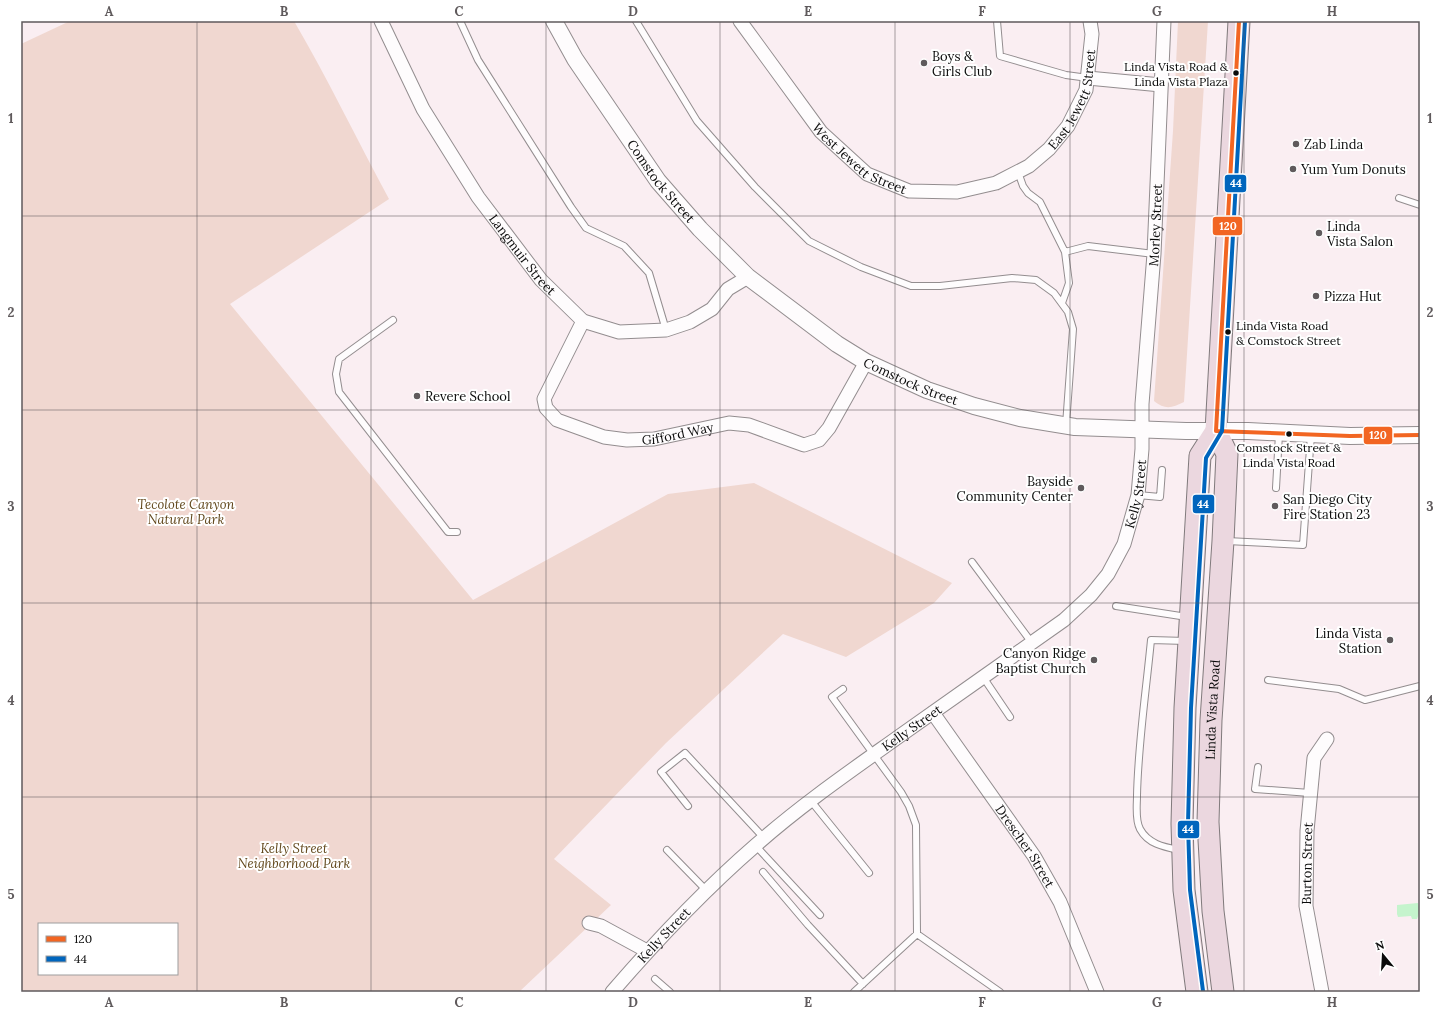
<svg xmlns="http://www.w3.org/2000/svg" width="1441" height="1013" viewBox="0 0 1441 1013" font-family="Lora,serif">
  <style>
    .green { fill: #f0d7d0; fill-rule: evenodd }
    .water { fill: #c5f4cd }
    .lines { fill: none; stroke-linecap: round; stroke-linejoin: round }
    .service-casing { stroke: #938d8f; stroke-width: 8 }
    .minor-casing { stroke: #938d8f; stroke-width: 15 }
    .tertiary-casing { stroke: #938d8f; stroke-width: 18 }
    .primary-casing { stroke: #807a7c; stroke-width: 23 }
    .service { stroke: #fefcfd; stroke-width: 6 }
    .minor { stroke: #fefcfd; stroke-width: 13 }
    .tertiary { stroke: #fefcfd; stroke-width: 16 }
    .primary { stroke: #ebd7df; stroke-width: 21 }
    .bus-1-casing { stroke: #fff; stroke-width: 7 }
    .bus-2-casing { stroke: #fff; stroke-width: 7 }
    .bus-1 { stroke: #f26522; stroke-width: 4 }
    .bus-2 { stroke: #0065bd; stroke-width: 4 }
    .grid { fill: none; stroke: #5f5a5c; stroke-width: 1; stroke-opacity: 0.55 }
    .poi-dot { fill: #5f5a5c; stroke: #fff; stroke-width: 1.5 }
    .bus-dot { fill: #0b0b0b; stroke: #fff; stroke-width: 1.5 }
    .labels { text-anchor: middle; stroke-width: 4; stroke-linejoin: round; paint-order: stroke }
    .bus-label { font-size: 12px; fill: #0b0b0b; stroke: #fff; text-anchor: end }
    .poi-label { font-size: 13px; fill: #0b0b0b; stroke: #fff; text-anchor: start }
    .street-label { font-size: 13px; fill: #0b0b0b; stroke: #fff }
    .park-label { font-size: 13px; font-style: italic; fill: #62481c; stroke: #fff }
    .line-badge { stroke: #fff; stroke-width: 1.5 }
    .badge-label { font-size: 11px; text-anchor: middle; font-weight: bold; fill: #fff }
    .neatline { fill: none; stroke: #5f5a5c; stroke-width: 1.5 }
    .grid-label { font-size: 13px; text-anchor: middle; font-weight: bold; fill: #5f5a5c }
  </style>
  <rect width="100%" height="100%" fill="#faeef2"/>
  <path class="green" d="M70,21H294C328,79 357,140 389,199L230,304L473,600L668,494L754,483L952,583L934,603L846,657L783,634L666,743L554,859L611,905L519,992H21V44ZM39,924H177V974H39Z
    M1178,21H1208L1184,402C1172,408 1165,410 1154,401L1173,131Z"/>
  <path class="water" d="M1418,903L1420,911L1417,919H1412L1411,916L1398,917L1397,914V905Z"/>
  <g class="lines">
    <g class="service-casing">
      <path id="service" d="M460,21L478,60L571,207L586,228L624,246L649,273L666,330
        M636,21L697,121L755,187L809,241L861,267L911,286H940L1012,278L1036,280L1054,293L1068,312L1073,329L1066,425
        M997,21L1000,56L1066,75L1088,78
        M1018,172L1023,186L1028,193L1040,202L1065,252L1069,283L1062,303
        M1399,198L1420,205
        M1065,252L1088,246L1154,254
        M393,320L339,359L336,374L339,392L448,532H457
        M1276,488L1279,434
        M1138,495L1160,497L1162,470
        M1227,541L1303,545L1311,435
        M972,562L1032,643
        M1116,606L1187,617
        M983,677L1010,717
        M1268,680L1339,689L1365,700L1420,686
        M843,689L832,697L901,792L909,806L916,825L917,934
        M1258,767L1255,789L1310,793
        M811,801L869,873
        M688,806L661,772L685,753L764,838
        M755,845L820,915
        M667,850L706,890
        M1179,850C1164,847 1148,844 1140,829C1135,820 1137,805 1137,796C1138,744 1146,692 1151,640L1186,641
        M763,872L808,925L863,984
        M655,979L670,992
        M854,992L917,934L1000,992"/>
    </g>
    <g class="minor-casing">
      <g id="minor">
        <path id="s1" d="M381,21L423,109L478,197L541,280L583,321L619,332L666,330L690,322L712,309L728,289L748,277"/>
        <path id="s2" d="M740,21L821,132L867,174L909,191L957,192L996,183L1029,166L1049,149L1068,126L1086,90L1092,34L1090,21"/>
        <path d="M1088,78L1161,85"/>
        <path id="s3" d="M583,321L544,399L546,408L557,420L604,437L627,440L654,439L729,423L749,425L804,445L819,440L829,428L866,362"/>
        <path id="s4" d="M933,713L1034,856L1060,902L1097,992"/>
        <path d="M589,923L601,926L647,951"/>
        <path id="s5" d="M612,992C657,940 704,890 756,845C801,805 852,770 901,735C955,697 1010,658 1064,620L1091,595L1108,574L1124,544L1138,495L1142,449V404L1154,254L1164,21"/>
        <path id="s6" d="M1322,992L1306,906L1307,831L1314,758L1327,739"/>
      </g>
    </g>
    <g class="tertiary-casing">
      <g id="tertiary">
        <path id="s7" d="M554,21L575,59L658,181L700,229L748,277L837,344L866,362L927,390L974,406L1020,418L1075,427L1186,431H1248L1350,436L1420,435"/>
      </g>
    </g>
    <g class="primary-casing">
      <g id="primary">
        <path d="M1197,992L1184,890L1182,824L1185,708L1200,456L1216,431"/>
        <path id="s8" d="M1223,992L1213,911L1208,822L1211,720L1223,541L1227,454L1216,431L1239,21"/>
      </g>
    </g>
    <use href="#service" class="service"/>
    <use href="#minor" class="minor"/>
    <use href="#tertiary" class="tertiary"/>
    <use href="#primary" class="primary"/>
    <g class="bus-1-casing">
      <path id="bus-1" d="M1216,431L1239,21
        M1216,431L1350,436L1420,435"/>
    </g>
    <g class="bus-2-casing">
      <path id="bus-2" d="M1203,991L1190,890L1188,824L1191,708L1206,458L1222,431L1245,21"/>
    </g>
    <use href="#bus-1" class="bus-1"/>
    <use href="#bus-2" class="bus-2"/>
  </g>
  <path class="grid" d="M197,21V992M371,21V992M546,21V992M720,21V992M895,21V992M1070,21V992M1244,21V992M21,216H1420M21,410H1420M21,603H1420M21,797H1420"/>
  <g class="poi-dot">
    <circle cx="924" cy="63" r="4"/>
    <circle cx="1296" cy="144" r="4"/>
    <circle cx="1293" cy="169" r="4"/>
    <circle cx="1319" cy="233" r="4"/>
    <circle cx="1316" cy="296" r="4"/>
    <circle cx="417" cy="396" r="4"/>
    <circle cx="1081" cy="488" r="4"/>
    <circle cx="1275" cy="506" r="4"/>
    <circle cx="1390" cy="640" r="4"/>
    <circle cx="1094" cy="660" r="4"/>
  </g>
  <g class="bus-dot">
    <circle cx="1236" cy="73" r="3.5"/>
    <circle cx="1228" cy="332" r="3.5"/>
    <circle cx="1289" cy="434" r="3.5"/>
  </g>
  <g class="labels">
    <g class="bus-label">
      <text x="1228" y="71">Linda Vista Road &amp;<tspan x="1228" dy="15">Linda Vista Plaza</tspan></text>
      <text x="1236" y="330" text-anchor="start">Linda Vista Road<tspan x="1236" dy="15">&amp; Comstock Street</tspan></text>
      <text x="1289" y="452" text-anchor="middle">Comstock Street &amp;<tspan x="1289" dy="15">Linda Vista Road</tspan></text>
    </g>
    <g class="poi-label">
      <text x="932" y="61">Boys &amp;<tspan x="932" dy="15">Girls Club</tspan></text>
      <text x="1304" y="149">Zab Linda</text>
      <text x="1301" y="174">Yum Yum Donuts</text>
      <text x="1327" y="231">Linda<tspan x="1327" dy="15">Vista Salon</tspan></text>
      <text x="1324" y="301">Pizza Hut</text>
      <text x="425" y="401">Revere School</text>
      <text x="1073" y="486" text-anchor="end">Bayside<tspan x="1073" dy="15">Community Center</tspan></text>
      <text x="1283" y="504">San Diego City<tspan x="1283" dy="15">Fire Station 23</tspan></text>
      <text x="1382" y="638" text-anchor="end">Linda Vista<tspan x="1382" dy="15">Station</tspan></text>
      <text x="1086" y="658" text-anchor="end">Canyon Ridge<tspan x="1086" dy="15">Baptist Church</tspan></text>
    </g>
    <g class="street-label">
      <text dy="5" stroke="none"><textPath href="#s2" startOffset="453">East Jewett Street</textPath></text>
      <text dy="5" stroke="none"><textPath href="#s2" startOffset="185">West Jewett Street</textPath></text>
      <text dy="5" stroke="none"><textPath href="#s7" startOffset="193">Comstock Street</textPath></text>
      <text dy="5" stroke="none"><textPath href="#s5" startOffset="1007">Morley Street</textPath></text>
      <text dy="5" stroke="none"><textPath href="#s1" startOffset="274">Langmuir Street</textPath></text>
      <text dy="5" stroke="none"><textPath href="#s7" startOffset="517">Comstock Street</textPath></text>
      <text dy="5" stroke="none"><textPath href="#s3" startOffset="237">Gifford Way</textPath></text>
      <text dy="5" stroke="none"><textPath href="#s5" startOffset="737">Kelly Street</textPath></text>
      <text dy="5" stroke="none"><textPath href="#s8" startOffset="283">Linda Vista Road</textPath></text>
      <text dy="5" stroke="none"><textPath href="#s5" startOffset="401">Kelly Street</textPath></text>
      <text dy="5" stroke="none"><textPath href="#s4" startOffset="162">Drescher Street</textPath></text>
      <text dy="5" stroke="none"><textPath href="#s6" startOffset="130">Burton Street</textPath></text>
      <text dy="5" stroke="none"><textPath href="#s5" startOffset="77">Kelly Street</textPath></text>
    </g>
    <g class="park-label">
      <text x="186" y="509">Tecolote Canyon<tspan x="186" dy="15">Natural Park</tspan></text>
      <text x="294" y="853">Kelly Street<tspan x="294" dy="15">Neighborhood Park</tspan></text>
    </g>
  </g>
  <g class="line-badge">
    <rect x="1224" y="174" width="23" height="19" rx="4" fill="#0065bd"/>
    <rect x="1212" y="216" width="31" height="20" rx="4" fill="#f26522"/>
    <rect x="1363" y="426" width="30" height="19" rx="4" fill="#f26522"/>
    <rect x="1192" y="494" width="23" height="20" rx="4" fill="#0065bd"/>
    <rect x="1177" y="820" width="23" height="19" rx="4" fill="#0065bd"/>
  </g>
  <g class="badge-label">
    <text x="1236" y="187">44</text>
    <text x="1228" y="230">120</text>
    <text x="1378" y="439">120</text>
    <text x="1203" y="508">44</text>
    <text x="1188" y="833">44</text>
  </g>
  <rect width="1441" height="1013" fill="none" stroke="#ffffff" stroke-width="44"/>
  <rect x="38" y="923" width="140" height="52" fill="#ffffff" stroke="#9d9d9d"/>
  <rect x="46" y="936" width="20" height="6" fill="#f26522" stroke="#9d9d9d"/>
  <text x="74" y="943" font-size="12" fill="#0b0b0b">120</text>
  <rect x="46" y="956" width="20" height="6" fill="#0065bd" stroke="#9d9d9d"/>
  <text x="74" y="963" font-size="12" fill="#0b0b0b">44</text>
  <g transform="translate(1383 955) rotate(342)" stroke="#ffffff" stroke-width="3" paint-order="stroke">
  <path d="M0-3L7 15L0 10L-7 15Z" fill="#0b0b0b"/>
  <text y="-6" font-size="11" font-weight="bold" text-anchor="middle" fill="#0b0b0b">N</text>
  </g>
  <rect x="22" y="22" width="1397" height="969" class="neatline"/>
  <g class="grid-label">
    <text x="109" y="16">A</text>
    <text x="284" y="16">B</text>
    <text x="459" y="16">C</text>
    <text x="633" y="16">D</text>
    <text x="808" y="16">E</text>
    <text x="982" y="16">F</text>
    <text x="1157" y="16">G</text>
    <text x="1332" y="16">H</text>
    <text x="11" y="123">1</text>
    <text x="1430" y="123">1</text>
    <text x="11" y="317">2</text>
    <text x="1430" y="317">2</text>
    <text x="11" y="511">3</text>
    <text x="1430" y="511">3</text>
    <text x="11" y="705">4</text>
    <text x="1430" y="705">4</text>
    <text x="11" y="899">5</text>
    <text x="1430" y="899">5</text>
    <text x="109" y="1007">A</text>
    <text x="284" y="1007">B</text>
    <text x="459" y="1007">C</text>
    <text x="633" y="1007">D</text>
    <text x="808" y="1007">E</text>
    <text x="982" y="1007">F</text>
    <text x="1157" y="1007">G</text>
    <text x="1332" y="1007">H</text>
  </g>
</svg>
